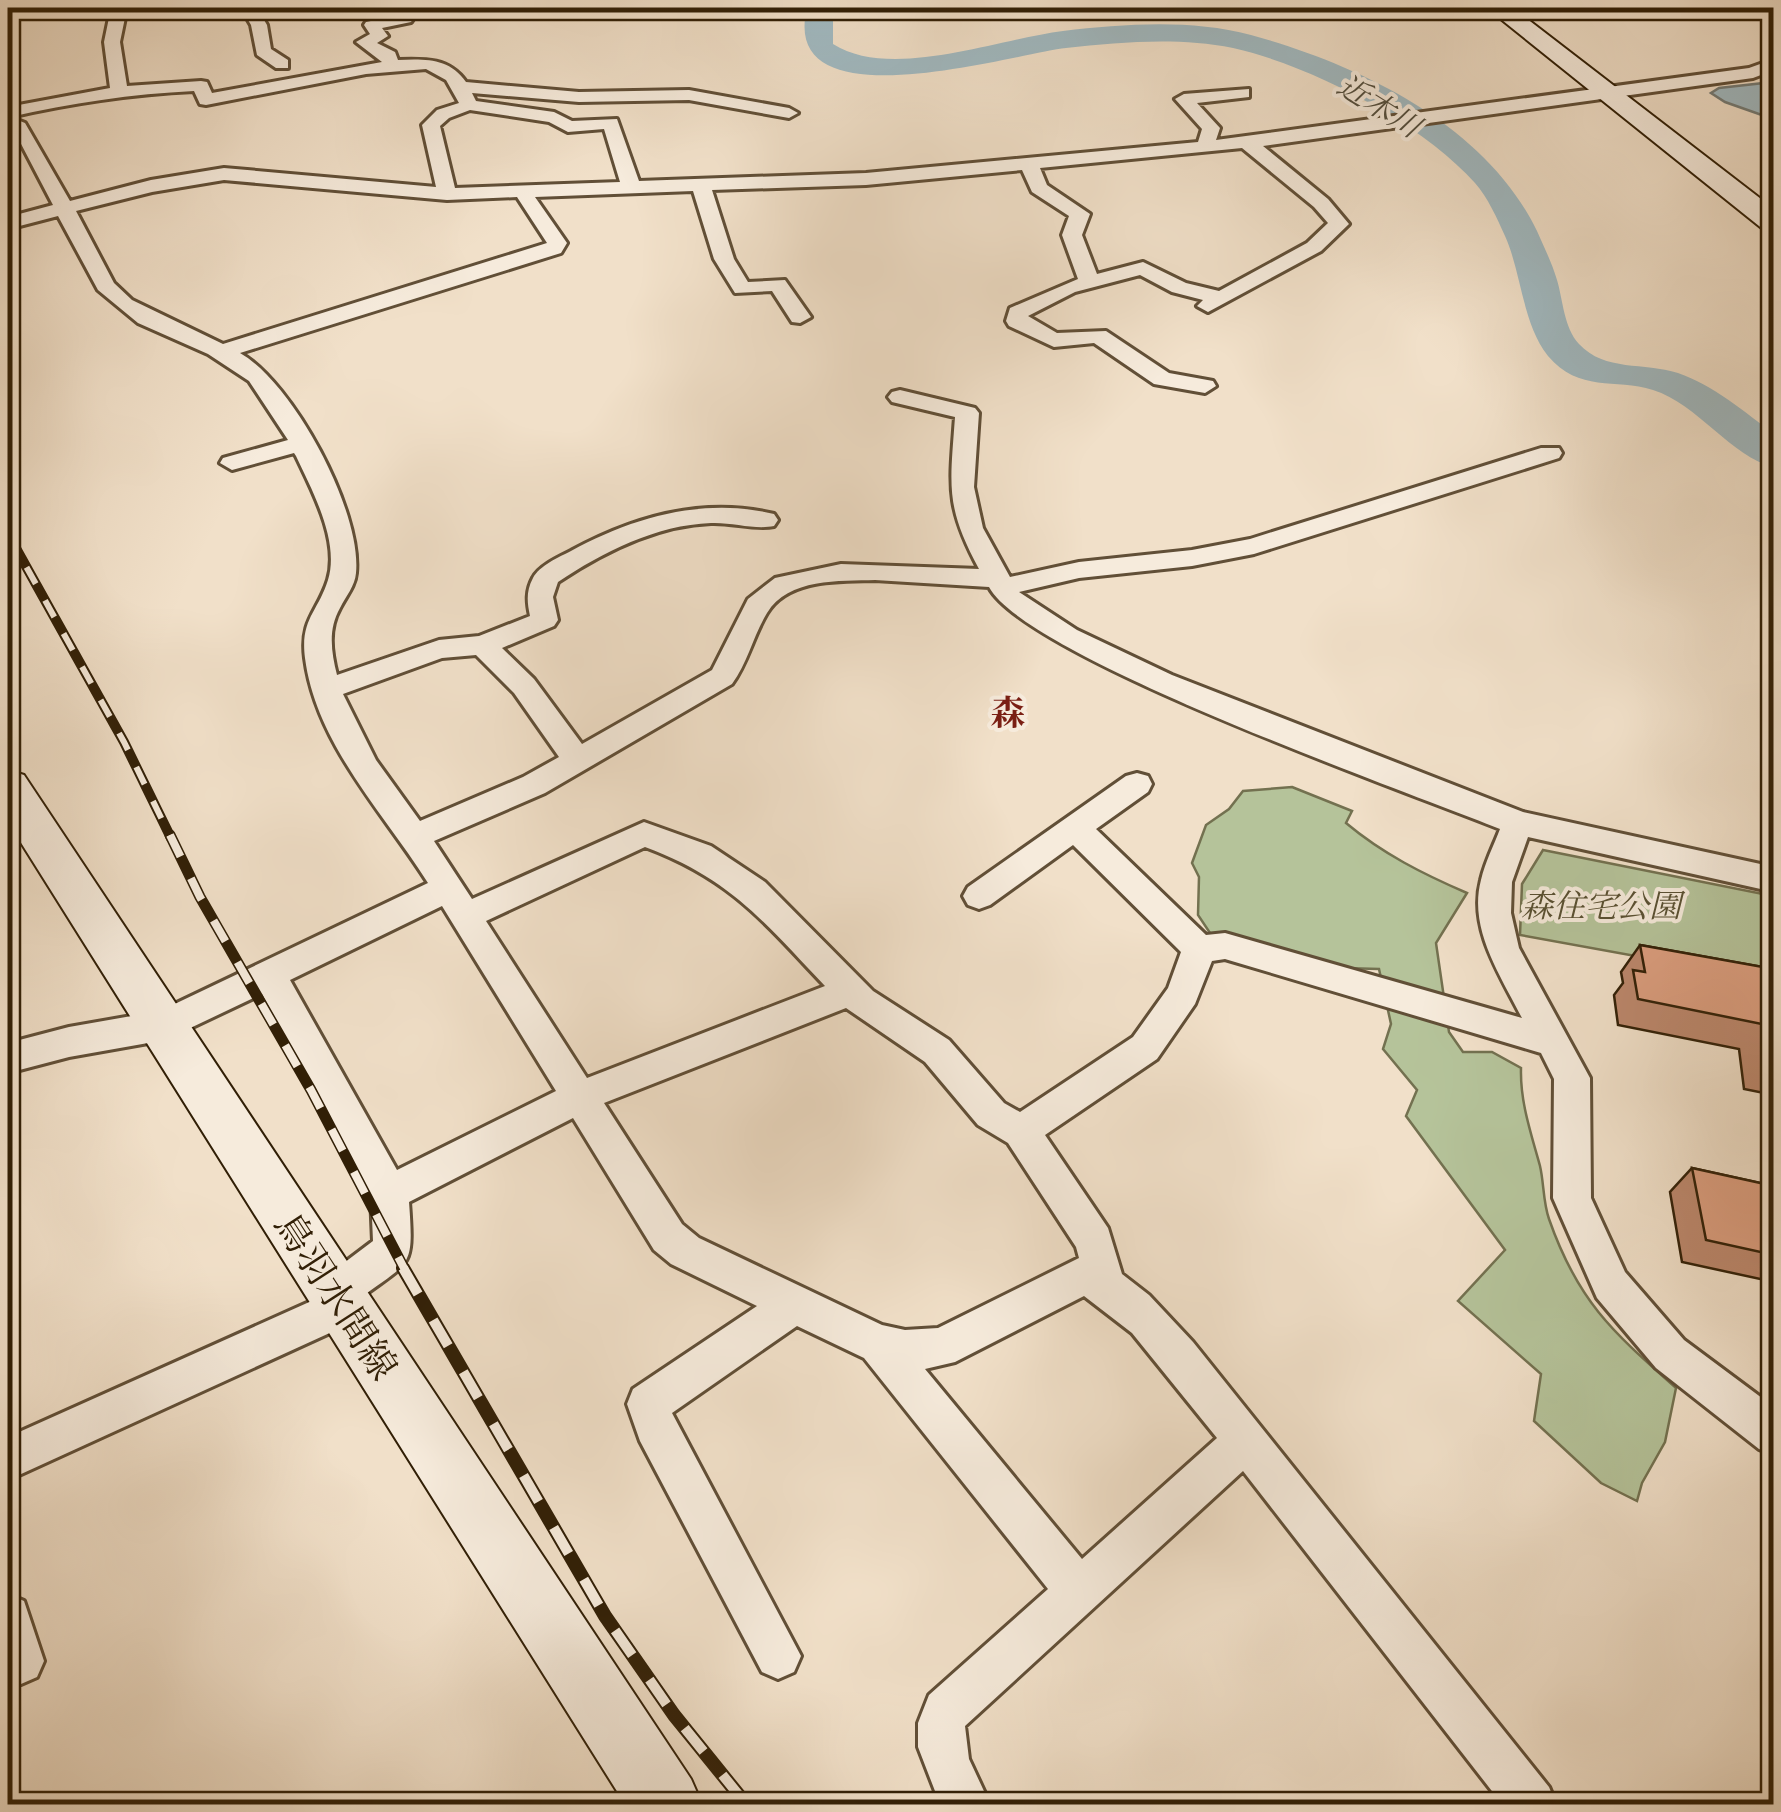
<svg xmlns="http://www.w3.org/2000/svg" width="1781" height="1812" viewBox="0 0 1781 1812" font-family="'IM FELL Double Pica','Noto Serif JP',serif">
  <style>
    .green { fill: #b5c39a; stroke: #737150; stroke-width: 2.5 }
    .water { fill: #a1bac2; stroke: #747c77; stroke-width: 2.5 }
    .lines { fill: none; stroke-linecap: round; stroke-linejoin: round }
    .river { fill: #a1bac2; fill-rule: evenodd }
    .street-casing { stroke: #614f37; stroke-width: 6 }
    .secondary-casing { stroke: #311f06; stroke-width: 4 }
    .street { fill: #f6ebdc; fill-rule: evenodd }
    .secondary { fill: #f6ebdc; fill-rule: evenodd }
    .rail-far2-casing { stroke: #311f06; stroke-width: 10 }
    .rail-far1-casing { stroke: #311f06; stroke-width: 11 }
    .rail-casing { stroke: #311f06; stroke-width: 14 }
    .rail-far2 { stroke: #f6ebdc; stroke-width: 6; stroke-dasharray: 19; stroke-linecap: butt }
    .rail-far1 { stroke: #f6ebdc; stroke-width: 8; stroke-dasharray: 24; stroke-linecap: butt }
    .rail { stroke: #f6ebdc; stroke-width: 10; stroke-dasharray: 30; stroke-linecap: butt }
    .wall { fill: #bc876c; stroke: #311f06; stroke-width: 2.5 }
    .building { fill: #db9d7e; stroke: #311f06; stroke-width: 2.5 }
    .labels { text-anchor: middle; stroke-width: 8; stroke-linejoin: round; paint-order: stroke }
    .far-water-label { font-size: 30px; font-style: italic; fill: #534e3e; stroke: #f6ebdc }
    .park-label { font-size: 32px; font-style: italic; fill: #595032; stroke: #f6ebdc }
    .neighbourhood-label { font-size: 35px; font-weight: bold; fill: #7a1f14; stroke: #f6ebdc }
    .near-street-label { font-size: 38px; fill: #311f06; stroke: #f6ebdc }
  </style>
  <rect width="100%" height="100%" fill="#f1e0c9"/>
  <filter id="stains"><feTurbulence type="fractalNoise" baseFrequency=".002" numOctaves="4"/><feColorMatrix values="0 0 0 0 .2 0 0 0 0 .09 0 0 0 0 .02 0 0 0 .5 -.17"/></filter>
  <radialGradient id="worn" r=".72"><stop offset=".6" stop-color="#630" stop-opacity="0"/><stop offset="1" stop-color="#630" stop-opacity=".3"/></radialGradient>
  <path class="green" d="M1292,787L1352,811L1346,823C1383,854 1423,874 1467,893L1436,943L1449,1032L1463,1052H1492L1521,1068C1520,1102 1531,1133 1540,1166C1544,1183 1543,1202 1549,1219C1578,1302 1613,1332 1676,1388L1665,1442L1642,1483L1637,1501L1601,1483L1534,1421L1541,1374L1458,1301L1505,1250L1406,1116L1417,1090L1383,1049L1391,1024L1379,969L1342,968L1220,948L1198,915L1199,877L1192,863L1206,825L1229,809L1243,791Z
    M1543,850L1773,896V981L1520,935L1522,884Z"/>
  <path class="water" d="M1773,82V119L1725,102L1711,93L1719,88Z"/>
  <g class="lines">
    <path class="river" d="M807,8H833V44C891,81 998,39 1063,31C1125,24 1190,19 1251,35C1360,65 1486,125 1537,231C1544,247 1552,263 1557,280C1563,300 1564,328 1579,344C1605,372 1644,362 1678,373C1713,385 1745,412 1774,434V467C1731,457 1698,404 1653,390C1615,378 1579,393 1548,356C1522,323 1522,274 1505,236C1497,218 1488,198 1475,183C1422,123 1310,65 1233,48C1178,37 1121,42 1066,48C1012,54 778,126 807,8Z"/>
    <g class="street-casing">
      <path id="street" d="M8,8H43L8,16Z
        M111,8H127L120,42L127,86L201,81L207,82L212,93L382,62L356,42L370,34L364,25L366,22L395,16L389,8H405L413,19L411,22L382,28L388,36L377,43L395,52L398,60C426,59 449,58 466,82L579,92L689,90L789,108L798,113L789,118L689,100L579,102L472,93L476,101L554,112L572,121L617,119L639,181L866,173L1198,142L1202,129L1175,99L1184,94L1249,89V97L1197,103L1220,128L1216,140L1749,68L1774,59V70L1753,78L1263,146L1328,199L1349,224L1321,251L1208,312L1197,306L1203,300L1172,292L1140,275L1075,292L1028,316L1057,333L1106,331L1169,373L1213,381L1216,386L1205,393L1154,384L1094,343L1054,347L1009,326L1006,321L1010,308L1078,279L1062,235L1069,216L1032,192L1022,170L866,185L712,190L734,259L748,282L785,280L811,317L800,323L792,322L772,291L735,293L714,259L693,191L535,197L567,243L561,253L240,353C293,383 362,511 356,573C355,586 346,596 340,608C328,629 331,651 337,675L439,640L479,636L530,616C527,602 526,591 533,578C539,566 559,557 571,551C633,517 704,497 774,514L778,520L774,526C755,530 732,522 711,523C656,525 603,552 558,582L553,597L558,620L554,626L502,648L534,679L582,744L712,670L748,599L775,578L841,564L979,569C945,506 950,487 955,417L892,402L888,397L892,392L900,390L975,408L979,413L974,487L983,528L1010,577L1079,562L1192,550L1250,539L1541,448H1559L1562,453L1559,458L1254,554L1192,566L1079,578L1019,592L1077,630L1172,675L1523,812L1774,867V892L1528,837L1512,882L1511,913L1519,948L1590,1078L1591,1198L1625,1272L1684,1340L1774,1407V1455L1759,1449L1656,1368L1597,1298L1553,1198L1554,1079L1541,1053L1225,959L1212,961L1195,1004L1157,1059L1045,1135L1108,1228L1122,1274L1149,1295L1193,1342L1549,1787L1556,1804H1502L1243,1471L965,1726L969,1759L990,1804H940L918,1747V1723L929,1695L1048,1589L864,1358L797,1326L672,1413L801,1656L794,1672L778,1679L762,1672L640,1441L627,1404L633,1389L757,1306L671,1264L654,1250L573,1118L409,1202C414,1270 411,1260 359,1299L362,1307L356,1321L8,1480V1437L316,1299L320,1281L373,1241L371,1195L262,994L165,1040L69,1057L8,1073V1043L69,1027L160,1011L428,883C384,813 316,744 305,658C300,619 318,612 328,580C340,541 312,490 296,456L294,453L232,470L220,463L223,458L288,440L249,381L208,354L138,323L98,290L58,216L8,229V217L53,205L19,140L8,129V107L110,88L104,42ZM426,69L446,80L459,103L437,110L422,125L436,187L224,168L151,180L70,201L25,123L10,117C71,103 132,94 194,91L200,104L206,105L366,74ZM470,110L549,122L568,132L604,129L620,182L455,188L440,126L449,118ZM1242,148L1314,207L1328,223L1307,243L1219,291L1186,283L1143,262L1097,274L1082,235L1090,214L1047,185L1040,168ZM224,180L447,200L517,197L547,243L223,344L132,300L114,283L76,211L152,192ZM875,580L989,587C1026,657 1408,792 1500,829C1494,845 1485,862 1481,880C1468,929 1501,976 1522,1018L1225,933L1206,935L1096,829L1148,792L1152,784L1148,776L1137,773L1126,776L968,887L963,896L968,905L979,909L990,905L1073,845L1181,952L1168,988L1133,1037L1020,1112L1004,1103L949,1040L873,991L765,882L711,846L644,822L472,899L434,841L545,793L732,684C748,662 753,636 767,613C788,578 840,581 875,580ZM476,655L514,693L559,757L523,777L420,821L376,760L343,694L442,658ZM645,847C731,879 764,922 825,986L587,1078L486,921ZM442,906L556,1091L397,1170L290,980ZM846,1008L925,1062L978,1125L1008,1143L1076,1247L1079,1258L938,1328L905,1330L882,1325L699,1238L682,1224L604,1103ZM1084,1296L1132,1333L1217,1438L1082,1559L925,1369L955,1362Z
        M241,8H257L267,25L271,49L288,60V68H276L257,55L251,25Z
        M8,1594L24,1601L44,1661L37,1677L21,1684L8,1679Z"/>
    </g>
    <g class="secondary-casing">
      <path id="secondary" d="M1487,8H1513L1774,209V233L1764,230Z
        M8,770L24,775L691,1779L702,1804H625L8,822Z"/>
    </g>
    <use href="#street" class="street"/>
    <use href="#secondary" class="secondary"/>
    <g class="rail-far2-casing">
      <path id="rail-far2" d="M8,534L124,742L171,838"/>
    </g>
    <g class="rail-far1-casing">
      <path id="rail-far1" d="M170,835L200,897L311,1090L405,1270"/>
    </g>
    <g class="rail-casing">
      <path id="rail" d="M403,1268L605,1616L674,1715L746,1804"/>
    </g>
    <use href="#rail-far2" class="rail-far2"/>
    <use href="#rail-far1" class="rail-far1"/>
    <use href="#rail" class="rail"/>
  </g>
  <path class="wall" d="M1640,945L1774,969V1095L1744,1089L1739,1049L1618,1025L1614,995L1623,983L1621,972Z
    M1692,1168L1774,1186V1282L1682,1262L1670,1192Z"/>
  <path class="building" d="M1640,945L1774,969V1065L1768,1064L1762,1024L1638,999L1633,970L1645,972Z
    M1692,1168L1774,1186V1255L1706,1240Z"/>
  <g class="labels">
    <g class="far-water-label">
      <text transform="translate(1379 106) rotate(32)" y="10">近木川</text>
    </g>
    <g class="park-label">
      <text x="1601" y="917">森住宅公園</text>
    </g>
    <g class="neighbourhood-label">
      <text x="1008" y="725">森</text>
    </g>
    <g class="near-street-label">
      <text transform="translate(336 1296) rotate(57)" y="13">鳥羽水間線</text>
    </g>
  </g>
  <rect width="1781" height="1812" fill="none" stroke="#f1e0c9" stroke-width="40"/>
  <rect x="10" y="10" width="1761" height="1792" fill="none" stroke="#311f06" stroke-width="5"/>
  <rect x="20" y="20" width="1741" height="1772" fill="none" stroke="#311f06" stroke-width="2.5"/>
  <rect width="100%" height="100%" filter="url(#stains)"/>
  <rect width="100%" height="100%" fill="url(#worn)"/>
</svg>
